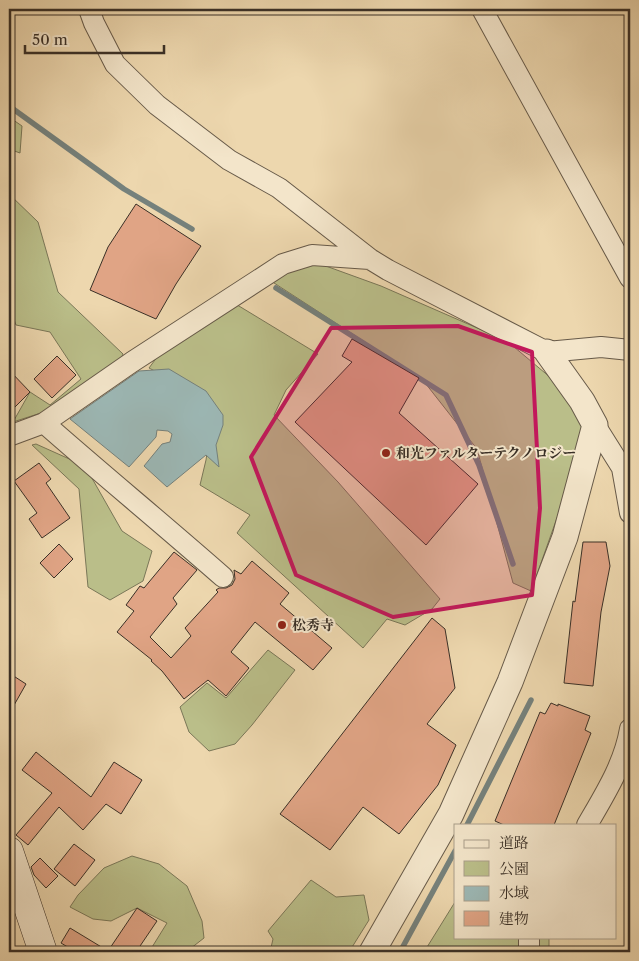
<svg xmlns="http://www.w3.org/2000/svg" width="639" height="961" viewBox="0 0 639 961" font-family="'Libre Caslon Text','Noto Serif JP',serif">
  <style>
    .green { fill: #babe89; stroke: #7a7758 }
    .water { fill: #9cb7b4; stroke: #75817c }
    .lines { fill: none; stroke-linecap: round; stroke-linejoin: round }
    .stream { stroke: #75817c; stroke-width: 5.5 }
    .building { fill: #e0a485; stroke: #3a3027 }
    .minor-casing { stroke: #675a49; stroke-width: 22 }
    .tertiary-casing { stroke: #675a49; stroke-width: 27 }
    .secondary-casing { stroke: #3a3027; stroke-width: 29 }
    .minor { stroke: #f3e5ca; stroke-width: 20 }
    .tertiary { stroke: #f3e5ca; stroke-width: 25 }
    .secondary { stroke: #f3e5ca; stroke-width: 28 }
    .marked { fill: #c2185b; fill-opacity: 0.2; stroke: #c2185b; stroke-width: 4; stroke-linejoin: round }
    .poi-dot { fill: #8f2418; stroke: #f3e5ca; stroke-width: 2 }
    .labels { text-anchor: middle; stroke-width: 4; stroke-linejoin: round; paint-order: stroke }
    .poi-label { font-size: 14px; font-weight: bold; fill: #3a3027; stroke: #f3e5ca; text-anchor: start }
  </style>
  <rect width="100%" height="100%" fill="#edd7ae"/>
  <filter id="stains"><feTurbulence type="fractalNoise" baseFrequency=".004" numOctaves="4"/><feColorMatrix values="0 0 0 0 .2 0 0 0 0 .09 0 0 0 0 .02 0 0 0 .5 -.17"/></filter>
  <radialGradient id="worn" r=".72"><stop offset=".6" stop-color="#630" stop-opacity="0"/><stop offset="1" stop-color="#630" stop-opacity=".3"/></radialGradient>
  <path class="green" d="M9,117L22,126L20,153L9,149Z
    M9,194L38,222L58,292L123,354L116,371L44,412L13,422L30,392L50,405L81,379L50,332L16,325L9,306Z
    M312,261L381,286L507,341L551,378L586,423L584,442L531,591L513,583L477,449L422,379L271,281Z
    M234,303L318,354L286,390L274,415L338,482L440,599L432,609L405,625L387,619L363,648L237,533L250,515L200,485L206,460L211,425L170,379L149,368L169,341Z
    M36,444L85,466L122,531L152,551L143,581L110,600L88,587L79,489L32,445Z
    M268,650L295,670L252,725L235,744L209,751L189,732L180,707L207,683L226,698Z
    M132,856L159,864L187,886L202,921L204,938L186,952H149L167,923L137,908L111,921L93,919L70,907L78,895L104,868Z
    M311,880L336,897L364,895L369,920L349,952H270L273,939L268,931Z
    M455,902V937H549V952H424Z"/>
  <path class="water" d="M169,369L206,391L223,415V425L216,445L219,467L206,455L167,487L144,466L162,444L170,442L172,434L168,431L157,430L156,437L129,467L70,419L139,371Z"/>
  <g class="lines">
    <path class="stream" d="M9,106L124,189L192,229
      M276,288L446,395L479,465L513,564
      M467,825L531,700
      M400,952L455,851"/>
  </g>
  <path class="building" d="M136,204L201,246L176,284L156,319L90,290L108,247Z
    M352,339L419,378L399,413L478,484L426,545L295,422L352,362L342,356Z
    M57,356L76,375L52,398L34,379Z
    M9,370L30,392L9,413Z
    M39,463L51,479L46,483L70,518L42,538L29,519L37,513L14,481Z
    M583,542H606L610,566L601,612L593,686L564,683L573,601L575,602Z
    M59,544L73,559L54,578L40,563Z
    M174,552L197,570L173,598L177,604L150,637L171,658L191,636L185,628L218,592L216,590L219,588H226L232,585L235,579L234,570L241,574L252,561L289,593L280,604L332,648L313,670L255,622L231,652L249,668L226,696L208,680L184,699L162,671L151,661L152,660L117,632L134,611L126,605L140,586L144,588Z
    M432,618L445,629L455,688L427,724L456,745L438,785L399,834L363,807L330,850L280,814Z
    M9,673L26,684L9,714Z
    M551,703L558,706V704L590,716L585,730L591,733L554,825H504L495,821L540,712L545,714Z
    M36,752L91,797L114,762L142,780L121,814L106,804L83,830L59,807L28,845L16,835L52,793L22,770Z
    M74,844L95,860L75,886L54,869Z
    M40,858L58,876L46,888L34,875L31,867Z
    M137,908L157,921L136,952H76L61,943L70,928L108,951Z"/>
  <g class="lines">
    <g class="minor-casing">
      <path id="minor" d="M89,9L94,23L115,64L157,105L229,160L279,188L370,259L388,270L547,352L601,347L630,350
        M482,9L630,278
        M44,423C103,475 164,525 223,577
        M595,425L622,468L630,513
        M9,436L44,423L132,362L283,264L312,255L370,259
        M587,825C605,794 624,764 630,729
        M529,952V937"/>
    </g>
    <g class="tertiary-casing">
      <path id="tertiary" d="M372,952L451,814L510,682L565,537L595,425L582,401L547,352"/>
    </g>
    <g class="secondary-casing">
      <path id="secondary" d="M9,851L43,952"/>
    </g>
    <use href="#minor" class="minor"/>
    <use href="#tertiary" class="tertiary"/>
    <use href="#secondary" class="secondary"/>
  </g>
  <path class="marked" d="M458,326L532,352L540,508L532,595L393,617L296,575L251,457L331,328Z"/>
  <g class="poi-dot">
    <circle cx="386" cy="453" r="5"/>
    <circle cx="282" cy="625" r="5"/>
  </g>
  <g class="labels">
    <g class="poi-label">
      <text x="396" y="458">和光ファルターテクノロジー</text>
      <text x="292" y="630">松秀寺</text>
    </g>
  </g>
  <rect width="639" height="961" fill="none" stroke="#edd7ae" stroke-width="30"/>
  <rect x="10" y="10" width="619" height="941" fill="none" stroke="#3a3027" stroke-width="2.5"/>
  <rect x="15" y="15" width="609" height="931" fill="none" stroke="#3a3027"/>
  <rect x="454" y="824" width="162" height="115" fill="#f3e5ca" stroke="#a99d89"/>
  <rect x="464" y="840" width="25" height="8" fill="#f3e5ca" stroke="#a99d89"/>
  <text x="499" y="848" font-size="15" fill="#3a3027">道路</text>
  <rect x="464" y="861" width="25" height="15" fill="#babe89" stroke="#a99d89"/>
  <text x="499" y="874" font-size="15" fill="#3a3027">公園</text>
  <rect x="464" y="886" width="25" height="15" fill="#9cb7b4" stroke="#a99d89"/>
  <text x="499" y="898" font-size="15" fill="#3a3027">水域</text>
  <rect x="464" y="911" width="25" height="15" fill="#e0a485" stroke="#a99d89"/>
  <text x="499" y="924" font-size="15" fill="#3a3027">建物</text>
  <path d="M25 45v8h139v-8" fill="none" stroke="#3a3027" stroke-width="2.5"/>
  <text x="32" y="45" font-size="15" fill="#3a3027" stroke="#f3e5ca" stroke-width="4" paint-order="stroke">50 m</text>
  <rect width="100%" height="100%" filter="url(#stains)"/>
  <rect width="100%" height="100%" fill="url(#worn)"/>
</svg>
